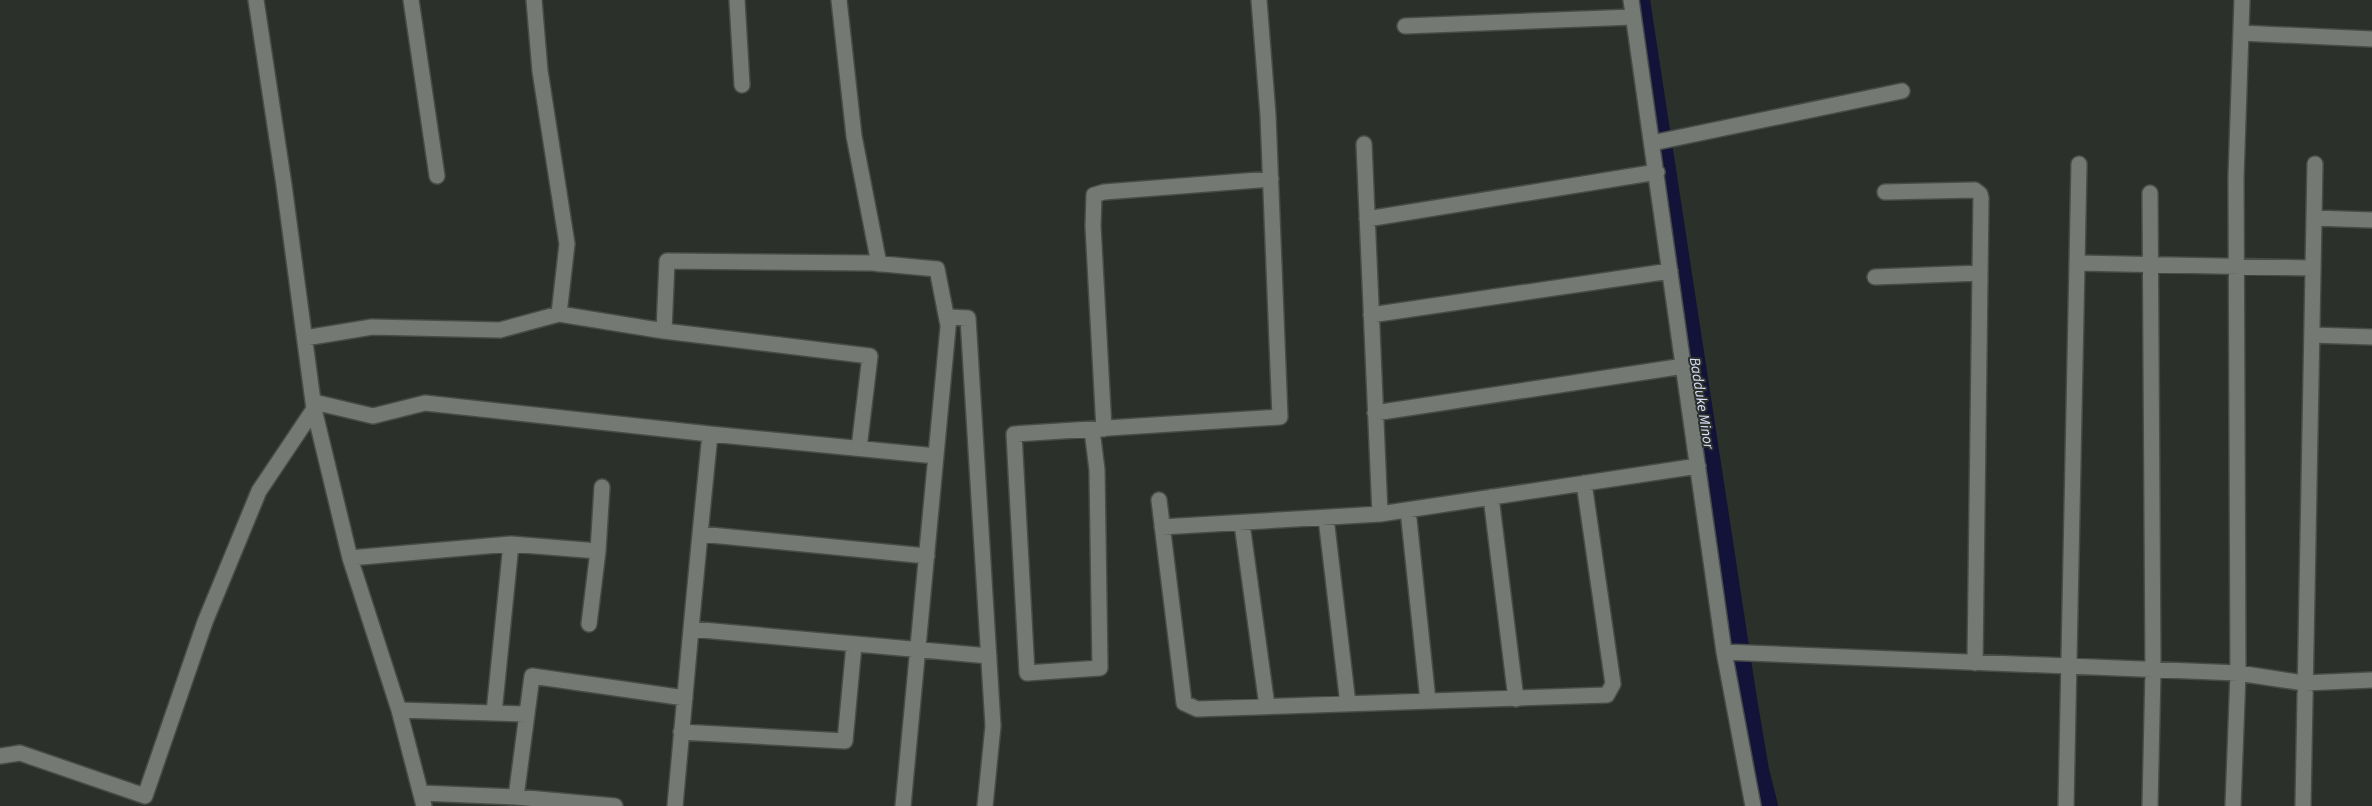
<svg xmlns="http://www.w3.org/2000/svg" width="2372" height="806" viewBox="0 0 2372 806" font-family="'Source Sans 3',sans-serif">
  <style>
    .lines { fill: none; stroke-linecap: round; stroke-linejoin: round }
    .canal { stroke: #131238; stroke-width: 20 }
    .minor-casing { stroke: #484c48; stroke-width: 18 }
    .minor { stroke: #747974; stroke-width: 15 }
    .labels { text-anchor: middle; stroke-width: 4; stroke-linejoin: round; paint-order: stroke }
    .water-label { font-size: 15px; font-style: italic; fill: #dbe0fd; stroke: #2b302b }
  </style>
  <rect width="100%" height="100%" fill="#2b302b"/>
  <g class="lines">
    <path class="canal" d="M1640,0L1747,699L1759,770L1768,806"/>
    <g class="minor-casing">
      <path id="minor" d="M256,0L284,185L314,409L350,558L399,710L424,806
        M411,0L437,176
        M534,0L540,71L567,244L559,314L664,331
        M737,0L742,85
        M839,0L854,136L879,264
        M1631,0L1724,652L1753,806
        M1405,26L1633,17
        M2241,33L2372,39
        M1652,143L1902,91
        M1364,144L1380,514
        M1885,192L1975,190L1980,194L1981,198L1975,663
        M2150,193L2153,670L2150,806
        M2314,218L2372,220
        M1367,219L1657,172
        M2077,263L2313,268
        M1875,277L1980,273
        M1371,315L1670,271
        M2312,335L2372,337
        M305,338L372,327L500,330L559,314
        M314,402L373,416L425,403L710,434
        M1375,413L1684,366
        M1104,429L1093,226L1094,195L1104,192L1271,179
        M1092,430L1097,470L1100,668L1027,673L1014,434L1280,417L1268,115L1259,0
        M859,448L870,356L664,331L667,261L872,263L937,269L948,325
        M1491,497L1516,699
        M1159,500L1184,703L1197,709L1607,695L1613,684L1584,483
        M1408,510L1428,701
        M1326,518L1348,704
        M1242,524L1267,706
        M1162,527L1380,514L1698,466
        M700,534L710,434L936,456
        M511,544L598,551L602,487
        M350,558L511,544L494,713
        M589,624L598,551
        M691,629L700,534L927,556
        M1724,652L2238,673L2304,683L2372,680
        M399,710L527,714
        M681,732L845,741L854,645
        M0,756L20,753L145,796L205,622L259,491L314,409
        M421,793L516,797L615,806
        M516,797L532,676L685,698
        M675,806L691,629L989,656
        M903,806L949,317L968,318L993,726L985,806
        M2066,806L2079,164
        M2233,806L2238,673L2236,177L2242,0
        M2303,806L2315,164"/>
    </g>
    <use href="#minor" class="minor"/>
  </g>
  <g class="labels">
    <g class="water-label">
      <text transform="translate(1702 403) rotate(81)" y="5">Badduke Minor</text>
    </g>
  </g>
</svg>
